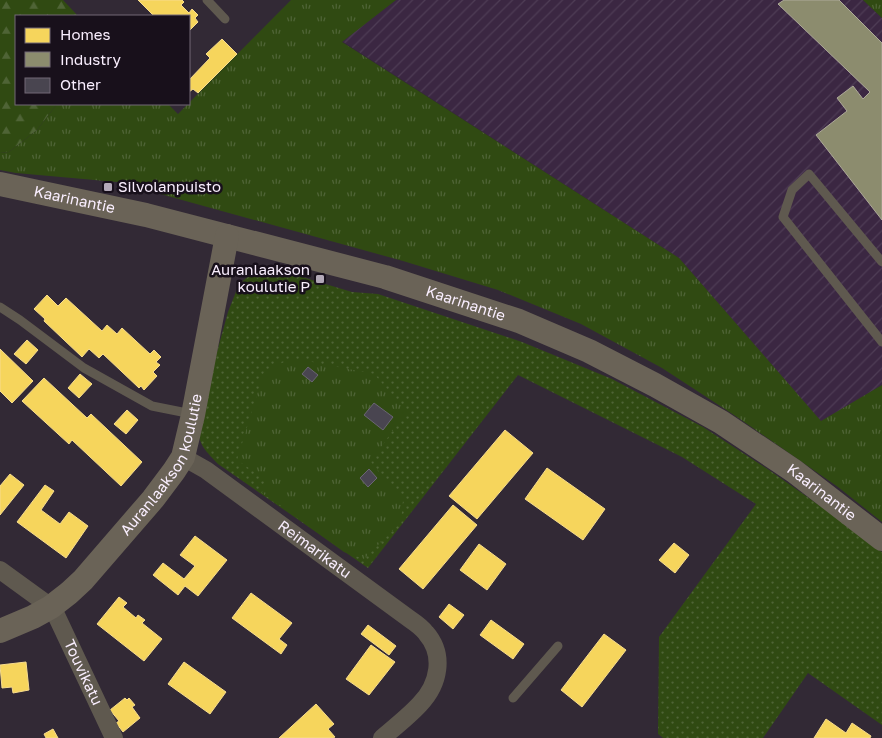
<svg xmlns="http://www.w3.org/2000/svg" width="882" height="738" viewBox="0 0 882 738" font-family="'Golos Text',sans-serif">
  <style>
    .industrial { fill: url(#industrial-furrows) }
    .grass { fill: url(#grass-dots) }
    .forest { fill: url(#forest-firs) }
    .park { fill: url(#park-tufts) }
    .homes { fill: #f6d55c; stroke: #f7dc8d }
    .industry { fill: #8c8c6e; stroke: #ada999 }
    .building { fill: #494550; stroke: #6a6672 }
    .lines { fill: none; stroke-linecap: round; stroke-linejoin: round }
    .lane { stroke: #5f594f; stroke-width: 9 }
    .street { stroke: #5f594f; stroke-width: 18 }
    .secondary { stroke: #6a6357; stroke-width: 24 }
    .poi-dot { fill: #b3a9b8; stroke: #18101b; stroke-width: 2 }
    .labels { text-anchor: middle; stroke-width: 5; stroke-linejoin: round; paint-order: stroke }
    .poi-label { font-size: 15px; fill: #f9eefe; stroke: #18101b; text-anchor: start }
    .street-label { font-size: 15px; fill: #f9eefe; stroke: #18101b }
  </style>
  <defs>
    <pattern id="industrial-furrows" width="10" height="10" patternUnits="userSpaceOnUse" patternTransform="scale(1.25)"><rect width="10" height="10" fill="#3b2742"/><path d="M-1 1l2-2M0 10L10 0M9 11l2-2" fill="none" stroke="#4e3c55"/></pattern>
    <pattern id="grass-dots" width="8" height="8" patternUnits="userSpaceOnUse" patternTransform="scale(1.25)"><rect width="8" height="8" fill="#304a12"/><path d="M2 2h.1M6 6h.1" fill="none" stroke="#4f6436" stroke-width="1.8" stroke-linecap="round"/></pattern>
    <pattern id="forest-firs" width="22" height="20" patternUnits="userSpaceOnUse" patternTransform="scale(1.25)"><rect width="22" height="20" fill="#304a12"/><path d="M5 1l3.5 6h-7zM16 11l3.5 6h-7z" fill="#4f6436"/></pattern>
    <pattern id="park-tufts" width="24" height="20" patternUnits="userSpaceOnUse" patternTransform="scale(1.25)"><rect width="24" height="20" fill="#304a12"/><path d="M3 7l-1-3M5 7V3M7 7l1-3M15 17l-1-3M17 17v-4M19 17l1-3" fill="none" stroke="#4f6436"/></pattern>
  </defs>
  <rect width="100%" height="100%" fill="#322935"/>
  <path class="industrial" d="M396,0H863L882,18V385L821,422L679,258L342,41Z"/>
  <path class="grass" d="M262,265L352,292L378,294L522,342L612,379L703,427L769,470L833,515L882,552V725L808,673L763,738H663L658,734L659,637L756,504L682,457L518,375L368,568L218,464C202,447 198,444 198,421L228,312L239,284Z"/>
  <path class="forest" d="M0,0H63L78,16H16V104H57L37,130L9,152L0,153Z"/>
  <path class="park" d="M291,0H396L342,42L679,258L821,421L882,385V522L838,487L737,417L662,368L581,324L498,290L403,261L117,182L16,173L0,170V153L9,152L37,130L57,104H168L178,114Z
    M863,0H882V18Z
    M292,358L374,374L406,411L371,462L403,500L401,522L364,559L344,552L262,493L266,480L237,460L264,372Z"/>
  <path class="homes" d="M138,0H182L184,2L181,5L189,13L192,9L198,15L195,18L198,22L189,31V16H154Z
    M222,39L237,54L198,93L193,89L189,92V80L210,58L206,54Z
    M47,295L58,306L66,298L102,331L107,325L117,334L122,328L150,354L154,350L161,357L156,362L160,365L153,372L157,376L144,390L141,386L139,388L103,354L99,358L89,349L82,357L44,321L45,319L34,309Z
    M27,340L38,350L26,364L14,354Z
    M0,349L33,381L12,403L0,391Z
    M80,374L92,384L79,398L68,388Z
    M44,378L87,418L91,414L142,462L121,486L72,440L69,444L22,401Z
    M127,410L138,420L126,434L114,424Z
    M505,430L533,453L477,519L449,496Z
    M547,468L605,509L583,540L525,499Z
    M10,474L24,485L0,515V486Z
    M45,485L54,491L41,510L60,524L69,512L88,526L66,558L17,522Z
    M453,505L477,525L423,589L399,569Z
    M195,536L227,560L198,596L185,586L178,595L153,575L163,563L184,579L195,566L180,555Z
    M674,543L689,555L675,573L659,560Z
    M479,544L506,564L487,590L460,570Z
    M251,593L292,623L279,639L287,645L281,654L232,618Z
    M119,597L127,603L123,607L136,618L138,615L145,620L142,623L162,639L144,661L97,624Z
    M449,604L464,615L453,629L439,617Z
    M491,620L524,644L513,659L480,635Z
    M368,625L396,646L389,655L361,634Z
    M604,634L626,650L582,707L561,690Z
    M371,645L395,662L369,695L346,679Z
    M26,662L29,690L13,693L12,687L2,688L0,665Z
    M184,662L226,692L210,714L168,684Z
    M125,698L127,700L129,698L135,705L132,707L140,718L123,732L116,723L119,721L110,710Z
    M316,704L334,724L328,729L335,737L333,738H279Z
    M826,719L846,733L852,723L871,736L870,738H814Z
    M53,729L58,738H46L44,734Z"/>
  <path class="industry" d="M784,0H839L882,43V220L816,135L847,111L837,98L853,86L863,99L870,92L778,4Z"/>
  <path class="building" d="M308,367L318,375L312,382L302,374Z
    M374,403L393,417L383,430L364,415Z
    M369,469L377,478L368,487L360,478Z"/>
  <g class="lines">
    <path class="lane" d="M207,0L225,19
      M882,262L809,174L792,190L783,217L882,342
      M0,307L20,320L84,368L152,406L192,414
      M513,698L558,646"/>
    <g class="street">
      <path id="s1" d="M183,457L206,470L411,620C417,624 422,628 426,633C445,655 439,684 420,704C409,716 395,727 382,738"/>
      <path id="s2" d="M0,570L51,607L57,617L114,738"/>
    </g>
    <g class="secondary">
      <path id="s3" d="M0,184L146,215L385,277L519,321L589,351L655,385L721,422L794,471L882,539"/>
      <path id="s4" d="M0,631L33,617L51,607L69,593L83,580L153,499L174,471L183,457L193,415L227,236"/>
    </g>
  </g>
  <g class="poi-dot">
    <rect x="103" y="182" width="10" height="10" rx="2.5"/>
    <rect x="315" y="274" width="10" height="10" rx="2.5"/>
  </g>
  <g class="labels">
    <g class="poi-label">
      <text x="118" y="192">Silvolanpuisto</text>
      <text x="310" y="275" text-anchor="end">Auranlaakson<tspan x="310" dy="17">koulutie P</tspan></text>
    </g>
    <g class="street-label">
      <text dy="5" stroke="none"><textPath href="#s3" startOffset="76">Kaarinantie</textPath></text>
      <text dy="5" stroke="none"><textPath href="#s3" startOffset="481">Kaarinantie</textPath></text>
      <text dy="5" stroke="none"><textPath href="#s4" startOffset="241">Auranlaakson koulutie</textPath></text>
      <text dy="5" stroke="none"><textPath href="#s3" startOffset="886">Kaarinantie</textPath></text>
      <text dy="5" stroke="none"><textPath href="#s1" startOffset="161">Reimarikatu</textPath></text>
      <text dy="5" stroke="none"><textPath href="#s2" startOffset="136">Touvikatu</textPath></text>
    </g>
  </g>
  <rect x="15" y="15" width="175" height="90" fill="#18101b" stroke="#726976"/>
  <rect x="25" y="28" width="25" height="15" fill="#f6d55c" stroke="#726976"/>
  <text x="60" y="40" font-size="15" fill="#f9eefe">Homes</text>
  <rect x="25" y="52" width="25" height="15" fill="#8c8c6e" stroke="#726976"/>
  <text x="60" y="65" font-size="15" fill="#f9eefe">Industry</text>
  <rect x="25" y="78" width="25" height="15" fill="#494550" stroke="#726976"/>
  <text x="60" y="90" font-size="15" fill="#f9eefe">Other</text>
</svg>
